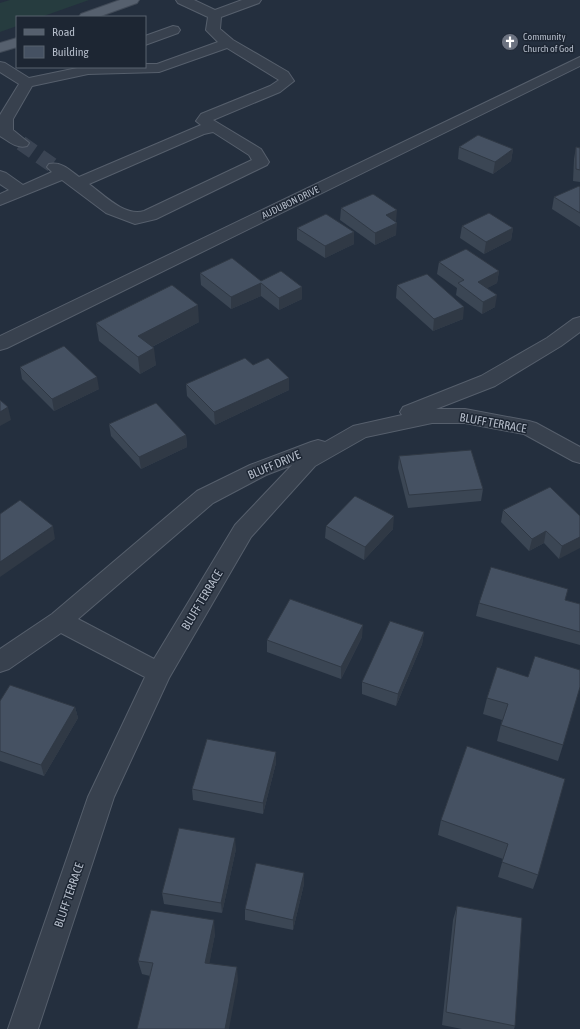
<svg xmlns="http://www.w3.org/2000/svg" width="580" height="1029" viewBox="0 0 580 1029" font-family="'Asap Condensed',sans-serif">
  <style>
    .green { fill: #263c3f }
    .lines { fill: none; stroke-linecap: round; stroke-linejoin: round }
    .minor-tunnel { stroke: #3a4453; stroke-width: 15; stroke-dasharray: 15 8; stroke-linecap: butt }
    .minor-casing { stroke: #565f6c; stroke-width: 2 }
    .major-casing { stroke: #414a57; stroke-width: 2 }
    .minor { fill: #38414e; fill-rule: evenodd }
    .major { fill: #56606e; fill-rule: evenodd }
    .wall { fill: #3b4654 }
    .shaded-wall { fill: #303945 }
    .building { fill: #455162; stroke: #303945 }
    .labels { text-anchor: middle; stroke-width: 3; stroke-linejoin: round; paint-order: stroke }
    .far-poi-label { font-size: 10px; fill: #b4bcc9; stroke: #1d2633; text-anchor: start }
    .far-street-label { font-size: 10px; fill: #b4bcc9; stroke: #1d2633 }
    .street-label { font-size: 12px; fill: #b4bcc9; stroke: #1d2633 }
  </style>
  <rect width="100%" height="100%" fill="#242f3e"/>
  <path class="green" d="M10,0H89L41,17H17V26L0,32V3Z"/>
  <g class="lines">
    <path class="minor-tunnel" d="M21,143L55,167"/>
    <g class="minor-casing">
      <path id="minor" d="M176,0H194L215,10L242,0H261L259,3L221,17L220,29L233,40L288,72L294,81L280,92L213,120L261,149L269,162L267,165L156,219L135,224L106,213L62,180L0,205V194L9,190L0,184V171L6,173L23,185L52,172L47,167L49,164C61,161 70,170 79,177L201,125L196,121L201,114L270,86L279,80L227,48L159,72L88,74L32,86L13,119V130L29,143L27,146C16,149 9,141 0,136V115L19,84L0,72V62L5,63L29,78L82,67H145V64H157L218,42L206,30L208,17L178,3ZM213,132L249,155L252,160L144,211C125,217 104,195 89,184L204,134Z
        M173,26L178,27L180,30L178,33L145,45V36Z
        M580,57V66L7,348L0,350V336Z
        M580,317V332L561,346L495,386L436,409H465L529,421L536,423L580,447V463L573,461L524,434L465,423H432L366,437L315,466L251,537L169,678L114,797L38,1029H8L88,797L145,677L61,633L9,669L0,672V649L52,614L197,491L250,465L311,442L318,440L325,442L353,426L402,415L400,412L403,407L481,376L547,338L573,319ZM292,465L235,525L154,659L78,619L213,503L266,475Z"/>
    </g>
    <g class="major-casing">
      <path id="major" d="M120,0H139L137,3L98,17H79L81,14Z
        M17,38V47L0,52V43Z"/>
    </g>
    <use href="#minor" class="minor"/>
    <use href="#major" class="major"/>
  </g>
  <path class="wall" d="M459,147L513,149L511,161L493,174L458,159Z
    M576,147L580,148V182L573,181L574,159Z
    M580,187V227L552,209L554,197Z
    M341,208L396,222V235L375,245L340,220Z
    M462,226L513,228L511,240L484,254L460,238Z
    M297,228L354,232V244L325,258L297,240Z
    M439,262L499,271L497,283L487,288L495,307L482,314L456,295L457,288L437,274Z
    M200,273L302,287V299L279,310L261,296L231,309L201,285Z
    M397,285L463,319L433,331L396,298Z
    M199,322L152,347L156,365L140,374L99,341L96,323Z
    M20,367L99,389L54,411L22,379Z
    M186,384L289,390L215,425L187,396Z
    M109,424L186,435L187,447L141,469L111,436Z
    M399,456L483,489L481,501L408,508L398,468Z
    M503,510L580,516L559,559L544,543L529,551L501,522Z
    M326,526L393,529L364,560L325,538Z
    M565,600L580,604V645L476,616L479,603Z
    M424,632L422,644L396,706L362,694V682Z
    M362,637L341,679L267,652V640Z
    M497,667L563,745L558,761L497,741L502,720L483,714L487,698Z
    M0,701L75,707L78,718L44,776L0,761Z
    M467,746L538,875L533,889L498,877L503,859L438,835L441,820Z
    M276,752V763L263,814L193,800L192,789Z
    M236,849L222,913L164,904L162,893Z
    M304,884L293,930L245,920V909Z
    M457,906L515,1026L514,1029H462L442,1025L453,920Z
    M215,934L209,963L238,981L150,976L142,974L138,961Z"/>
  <path class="shaded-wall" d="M513,149L511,161L493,174L495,162Z
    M397,210L396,222L386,215Z
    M397,223L396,235L375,245V233Z
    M513,228L511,240L484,254L486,242Z
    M354,232V244L325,258V246Z
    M499,271L497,283L476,294L478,282Z
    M261,283V296L231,309V297Z
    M302,287V299L279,310V298Z
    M497,295L495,307L482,314L483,302Z
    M198,305L199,322L140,353L138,336Z
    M464,307L463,319L433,331L434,319Z
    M154,348L156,365L140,374L138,357Z
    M97,377L99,389L54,411L52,399Z
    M289,378V390L215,425L214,412Z
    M8,407L11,420L0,426V412Z
    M186,435L187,447L141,469L139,457Z
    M394,516L393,529L364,560L365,547Z
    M53,526L55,539L0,577V562Z
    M546,531L544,543L529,551L532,539Z
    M580,537V548L559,559L562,546Z
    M363,625L362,637L341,679V667Z
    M424,632L422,644L396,706L398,694Z
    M75,707L78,718L44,776L41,765Z
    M276,752V763L263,814V803Z
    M235,838L236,849L222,913L221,903Z
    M304,873V884L293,930V920Z
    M214,920L215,934L207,976L205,963Z
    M237,967L238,981L229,1029H225Z"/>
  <path class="building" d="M478,135L513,149L495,162L459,147Z
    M576,147L580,148V170L576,169Z
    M579,186L580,187V213L554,197Z
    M373,194L397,210L386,215L397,223L375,233L341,208Z
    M489,213L513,228L486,242L462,226Z
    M326,214L354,232L325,246L297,228Z
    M466,249L499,271L478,282L497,295L483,302L458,283L464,280L439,262Z
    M232,258L261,281L281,271L302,287L279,298L261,283L231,297L200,273Z
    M427,274L464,307L434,319L397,285Z
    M172,285L198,305L138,336L154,348L138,357L96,323Z
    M64,346L97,377L52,399L20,367Z
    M245,358L253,365L268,358L289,378L214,412L186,384Z
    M0,400L8,407L0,412Z
    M156,403L186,435L139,457L109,424Z
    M471,450L483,489L409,495L399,456Z
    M550,487L580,516V537L562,546L546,531L532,539L503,510Z
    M355,496L394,516L365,547L326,526Z
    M20,500L53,526L0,562V514Z
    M491,567L568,589L565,600L580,604V632L479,603Z
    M290,599L363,625L341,667L267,640Z
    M390,621L424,632L398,694L362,682Z
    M535,656L580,670V687L563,745L501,725L508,704L487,698L497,667L528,677Z
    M10,685L75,707L41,765L0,751V701Z
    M207,739L276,752L263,803L192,789Z
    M467,746L565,779L538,875L502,862L508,844L441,820Z
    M179,828L235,838L221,903L162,893Z
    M256,863L304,873L293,920L245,909Z
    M457,906L522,918L515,1026L446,1012Z
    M151,910L214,920L205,963L237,967L225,1029H137L153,963L138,961Z"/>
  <defs>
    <g id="church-disc" transform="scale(0.9)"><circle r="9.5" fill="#6b7280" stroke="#1d2633"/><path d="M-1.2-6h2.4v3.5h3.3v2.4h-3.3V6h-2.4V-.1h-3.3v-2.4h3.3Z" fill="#fff"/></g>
  </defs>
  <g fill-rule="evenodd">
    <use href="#church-disc" x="510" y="42"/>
  </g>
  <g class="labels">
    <g class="far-poi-label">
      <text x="523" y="40">Community<tspan x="523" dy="12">Church of God</tspan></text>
    </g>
    <g class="far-street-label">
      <text transform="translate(290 202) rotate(-26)" y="4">AUDUBON DRIVE</text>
    </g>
    <g class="street-label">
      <text transform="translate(493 423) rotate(10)" y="4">BLUFF TERRACE</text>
      <text transform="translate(274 465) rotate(-23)" y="4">BLUFF DRIVE</text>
      <text transform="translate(202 600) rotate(-59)" y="4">BLUFF TERRACE</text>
      <text transform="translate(69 895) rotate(-71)" y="4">BLUFF TERRACE</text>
    </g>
  </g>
  <rect x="16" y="16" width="130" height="52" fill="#1d2633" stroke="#59626f"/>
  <rect x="24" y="29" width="20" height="6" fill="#56606e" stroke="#59626f"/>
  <text x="52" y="36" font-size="12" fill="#b4bcc9">Road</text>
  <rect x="24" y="46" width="20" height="12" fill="#455162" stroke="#59626f"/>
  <text x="52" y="56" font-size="12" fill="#b4bcc9">Building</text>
</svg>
